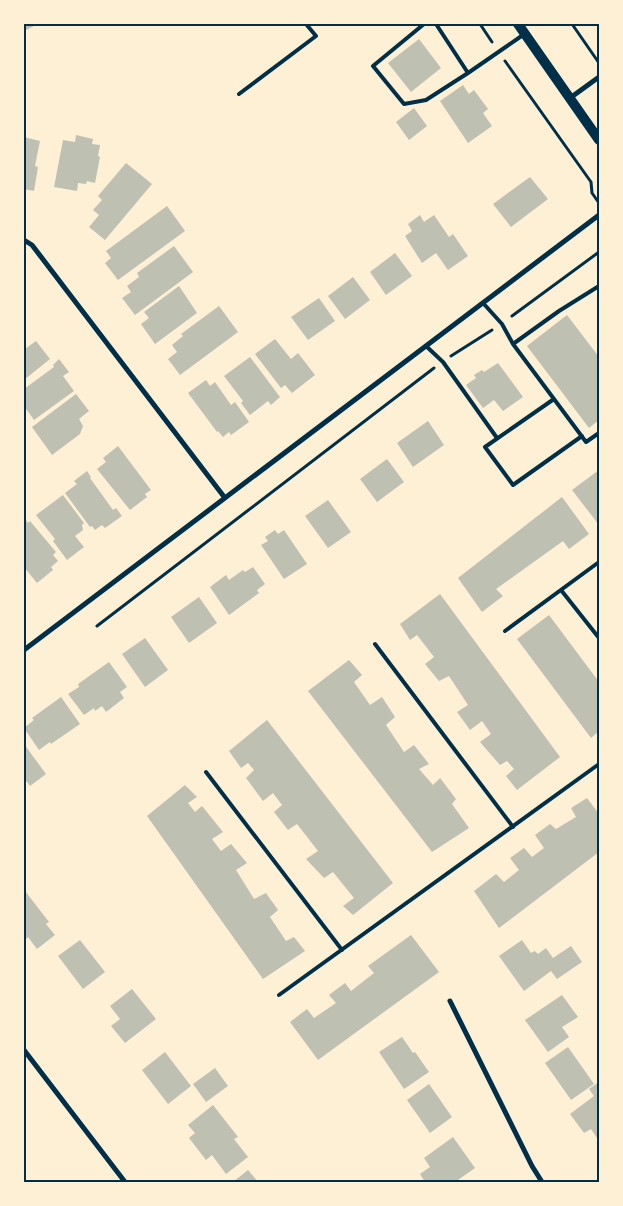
<svg xmlns="http://www.w3.org/2000/svg" width="623" height="1206" viewBox="0 0 623 1206" font-family="Overpass,sans-serif">
  <style>
    .building { fill: #bec0b2 }
    .lines { fill: none; stroke-linecap: round; stroke-linejoin: round }
    .path { stroke: #003049; stroke-width: 3 }
    .service { stroke: #003049; stroke-width: 4 }
    .minor { stroke: #003049; stroke-width: 5 }
    .secondary { stroke: #003049; stroke-width: 10 }
    .neatline { fill: none; stroke: #003049; stroke-width: 2 }
  </style>
  <rect width="100%" height="100%" fill="#fdf0d5"/>
  <path class="building" d="M24,24H38L24,31Z
    M419,39L441,68L411,92L388,63Z
    M463,85L469,94L474,90L488,109L483,113L492,126L468,143L440,101Z
    M414,108L427,126L409,140L396,122Z
    M76,135L93,139L92,144L100,145L98,156L100,157L95,183L87,181L86,184L78,183L77,191L54,187L63,140L75,142Z
    M24,137L40,141L35,166L38,167L34,191L24,189Z
    M126,163L152,184L105,240L89,227L99,215L93,210L102,200L98,196Z
    M530,177L548,199L511,227L493,204Z
    M167,206L185,231L118,280L105,263L111,258L106,251Z
    M420,215L424,222L434,215L449,237L453,234L468,256L448,270L436,253L422,263L405,236L412,231L408,224Z
    M174,246L193,272L135,315L122,298L131,292L127,286L139,277L137,273Z
    M395,253L412,276L386,295L370,272Z
    M353,277L370,300L345,319L328,296Z
    M179,286L197,313L155,344L141,324L149,318L144,312Z
    M319,298L335,321L308,340L291,317Z
    M219,306L238,332L180,375L168,359L177,352L172,345L183,336L181,334Z
    M567,315L599,357V420L589,428L527,346Z
    M275,339L291,359L298,353L315,375L292,393L285,385L281,388L255,354Z
    M36,341L50,359L24,380V347L25,349Z
    M250,357L280,397L271,405L268,401L250,415L241,403L243,401L224,376Z
    M59,359L69,372L63,376L74,391L34,420L24,406V389L54,367L53,365Z
    M498,363L523,397L503,411L494,400L483,408L466,385L476,378L474,375L482,370L484,372Z
    M206,380L210,386L215,382L231,405L235,402L249,422L231,435L229,432L223,437L218,431L217,432L188,393Z
    M76,394L89,411L79,419L83,426L80,434L52,455L32,427Z
    M428,421L444,445L413,467L397,443Z
    M118,446L151,490L145,494L147,497L130,510L97,469L106,462L103,458Z
    M387,459L404,482L377,502L360,479Z
    M599,470V525L572,490Z
    M87,471L91,477L90,478L113,510L116,508L122,516L105,528L102,525L95,530L92,526L90,527L65,493L77,484L74,481Z
    M63,495L84,523L82,525L83,530L75,536L84,547L67,560L53,541L55,539L36,515Z
    M562,497L589,534L569,549L563,541L496,589L503,596L482,612L458,578Z
    M328,500L351,532L328,548L305,516Z
    M24,517L28,523L30,521L56,552L53,555L58,561L51,567L53,570L37,583L24,567V562L26,560L24,557Z
    M275,530L278,534L284,530L307,564L284,579L261,545L268,541L265,537Z
    M253,567L265,584L257,590L259,593L229,615L210,587L226,575L229,580L243,570L245,572Z
    M440,594L560,757L517,790L506,776L514,769L507,761L500,765L480,742L491,734L482,721L470,730L457,712L468,705L449,676L439,681L425,664L434,657L417,635L410,640L400,624Z
    M199,597L217,623L189,643L171,617Z
    M549,615L599,682V731L591,738L517,639Z
    M145,638L168,670L145,687L122,654Z
    M349,660L362,675L354,682L370,705L382,697L395,717L386,725L404,752L414,745L429,764L419,769L433,785L440,778L456,799L452,804L469,828L432,852L308,691Z
    M109,662L127,687L120,692L124,698L106,712L102,706L95,711L94,708L84,715L68,694L79,687L78,684Z
    M61,697L80,724L51,744L50,742L39,750L24,728L34,720L32,718Z
    M267,720L393,883L353,915L343,906L354,898L333,872L324,878L306,859L318,851L297,824L288,830L274,812L282,805L273,793L263,801L246,778L254,770L248,763L241,768L229,751Z
    M24,744L46,774L30,786L24,778Z
    M185,785L197,797L188,803L195,812L202,806L223,832L212,839L221,851L231,844L247,863L236,870L254,899L266,893L278,910L270,917L286,941L294,937L305,951L263,979L147,816Z
    M587,798L599,814V852L499,928L474,891L496,874L504,882L519,870L510,858L524,848L532,857L544,848L535,835L550,824L556,829L576,817L571,808Z
    M25,891L49,922L46,924L55,935L37,949L28,937L26,939L24,935V892Z
    M411,935L439,972L318,1060L290,1022L307,1009L314,1018L336,1003L329,995L345,983L351,991L374,973L368,966Z
    M80,940L105,972L83,989L58,956Z
    M522,940L531,953L535,951L538,954L546,948L553,958L571,946L582,962L557,979L551,971L524,991L499,956Z
    M132,989L156,1019L125,1043L111,1026L120,1019L110,1006Z
    M562,995L578,1017L562,1027L569,1037L548,1052L525,1020Z
    M402,1037L413,1053L415,1052L429,1072L404,1089L379,1052Z
    M568,1047L594,1084L571,1100L545,1063Z
    M165,1052L191,1086L168,1104L142,1070Z
    M215,1068L228,1086L206,1102L193,1084Z
    M599,1082V1141L591,1129L584,1133L570,1114L594,1096L589,1089Z
    M429,1084L452,1117L430,1133L407,1100Z
    M213,1105L238,1137L234,1139L248,1157L226,1174L212,1155L206,1160L189,1138L195,1133L188,1125Z
    M453,1137L475,1168L455,1182H425L420,1174L430,1167L424,1158Z
    M248,1170L258,1182H233Z"/>
  <g class="lines">
    <path class="path" d="M480,24L492,42
      M572,24L599,63
      M505,61L591,182L592,193L599,203
      M512,316L599,252
      M451,356L492,330
      M97,626L434,368"/>
    <path class="service" d="M424,24L373,66L404,104L426,100L468,73
      M436,24L468,73L523,35
      M239,94L316,36L306,24
      M483,303L502,324L513,344L586,442L599,433
      M513,344L559,311L599,286
      M426,346L443,362L497,438
      M554,399L485,447L513,485L582,436
      M561,590L599,638
      M505,631L599,562
      M375,644L513,827
      M206,772L342,950
      M279,995L599,764"/>
    <path class="minor" d="M570,98L599,77
      M24,240L32,245L225,498
      M24,650L599,215
      M450,1001L532,1166L542,1182
      M24,1050L125,1182"/>
    <path class="secondary" d="M518,24L599,140"/>
  </g>
  <rect width="623" height="1206" fill="none" stroke="#fdf0d5" stroke-width="50"/>
  <rect x="25" y="25" width="573" height="1156" class="neatline"/>
</svg>
